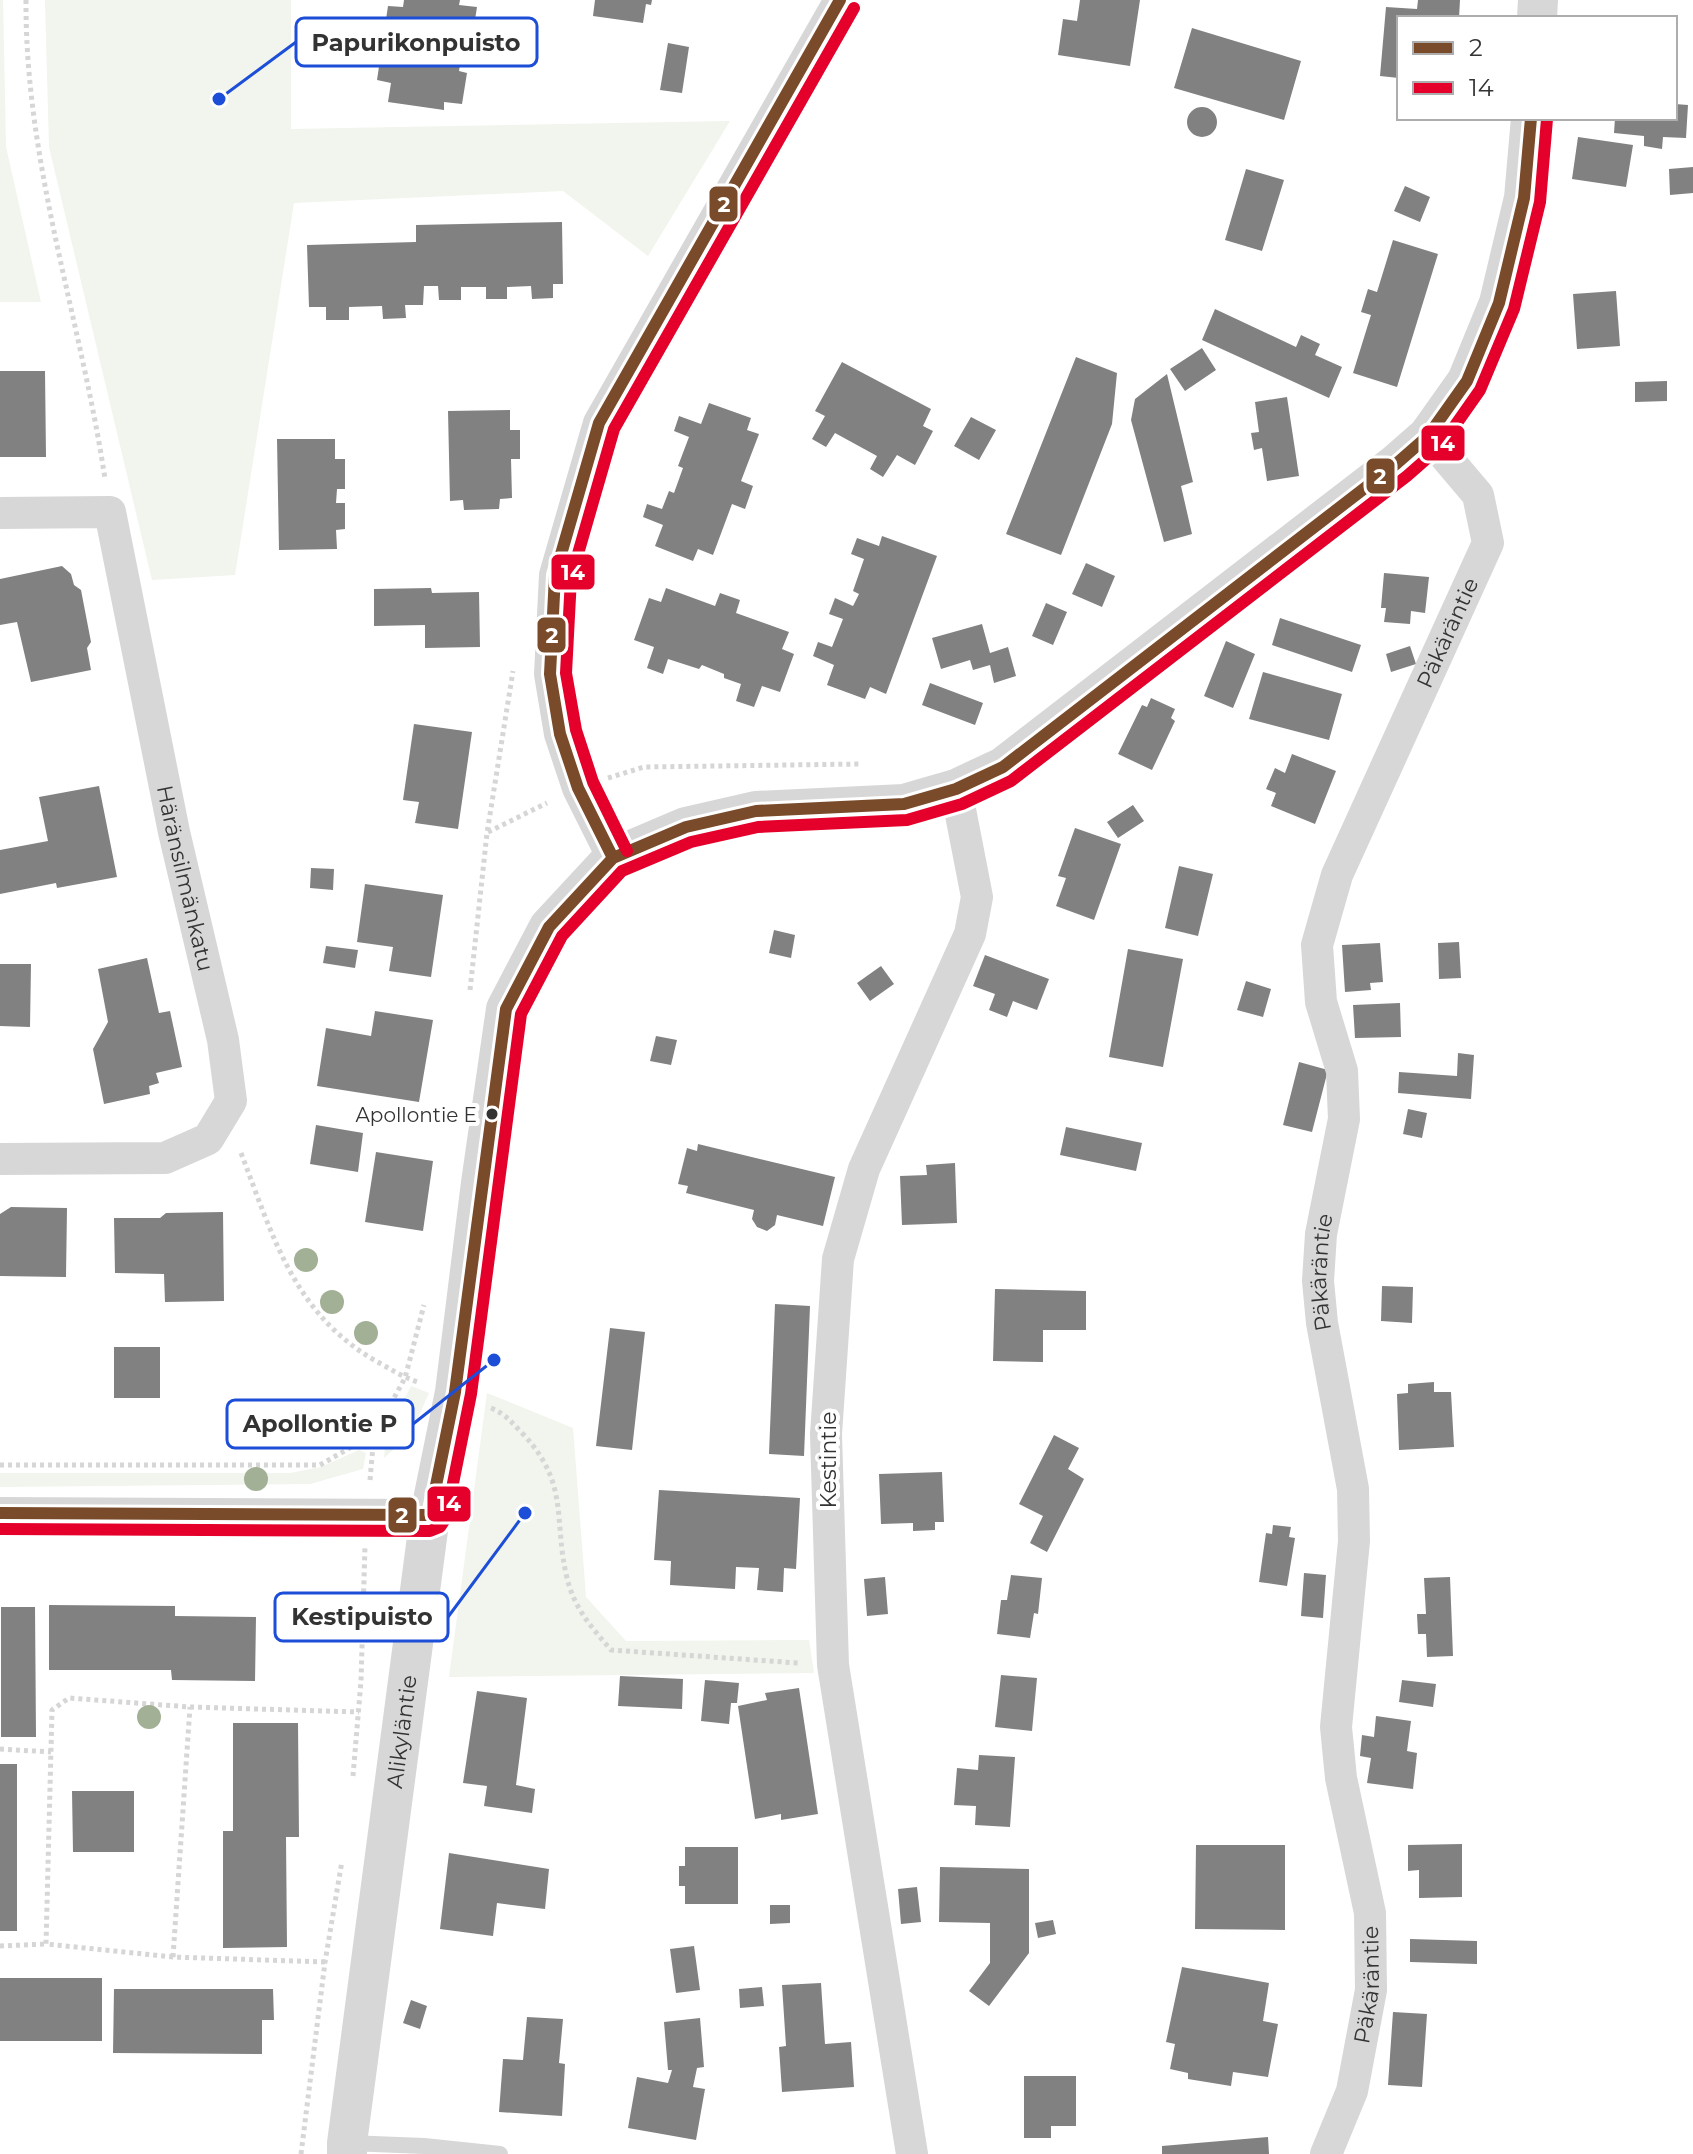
<svg xmlns="http://www.w3.org/2000/svg" width="1693" height="2154" viewBox="0 0 1693 2154" font-family="Montserrat,sans-serif">
  <style>
    .green { fill: #f1f5ed }
    .building { fill: #818181 }
    .lines { fill: none; stroke-linecap: round; stroke-linejoin: round }
    .path { stroke: #d6d6d6; stroke-width: 5; stroke-dasharray: 4 4; stroke-linecap: butt }
    .service { stroke: #d7d7d7; stroke-width: 16 }
    .minor { stroke: #d7d7d7; stroke-width: 32 }
    .tertiary { stroke: #d7d7d7; stroke-width: 40 }
    .bus-1-casing { stroke: #fff; stroke-width: 18 }
    .bus-2-casing { stroke: #fff; stroke-width: 18 }
    .bus-1 { stroke: #7a4b2a; stroke-width: 12 }
    .bus-2 { stroke: #e4002b; stroke-width: 12 }
    .tree { fill: #a2b095 }
    .bus-dot { fill: #333; stroke: #fff; stroke-width: 3 }
    .labels { text-anchor: middle; stroke-width: 8; stroke-linejoin: round; paint-order: stroke }
    .bus-label { font-size: 20px; fill: #333; stroke: #fff; text-anchor: end }
    .street-label { font-size: 22px; fill: #333; stroke: #fff }
    .leader { fill: none; stroke: #1d4ed8; stroke-width: 3 }
    .callout-dot { fill: #1d4ed8; stroke: #fff; stroke-width: 3 }
    .callout { fill: #fff; stroke: #1d4ed8; stroke-width: 3 }
    .callout-label { font-size: 24px; text-anchor: middle; font-weight: bold; fill: #333 }
    .line-badge { stroke: #fff; stroke-width: 3 }
    .badge-label { font-size: 22px; text-anchor: middle; font-weight: bold; fill: #fff }
  </style>
  <rect width="100%" height="100%" fill="#fff"/>
  <path class="green" d="M0,0H3L6,147L41,302H0Z
    M45,0H291V129L730,121L648,256L563,191L294,203L235,575L152,580L49,147Z
    M411,1386L429,1393L411,1434L384,1458L386,1436Z
    M487,1393L573,1428L586,1597L626,1641L809,1640L814,1673L449,1677Z
    M359,1450L366,1453L363,1469L310,1484L0,1487V1473H290L321,1467Z"/>
  <path class="building" d="M404,0H460L459,5L477,7L472,39L464,38L459,71L467,73L462,104L444,102V110L388,102L391,83L377,80L388,6L403,7Z
    M595,0H652L651,5L646,4L643,23L593,16Z
    M1080,0H1140L1130,66L1058,55L1063,19L1077,21Z
    M1418,0H1460L1459,18H1399V78L1380,76L1386,7L1417,9Z
    M1192,28L1301,61L1284,120L1174,88Z
    M668,43L689,47L682,93L660,90Z
    M1675,104L1688,105L1686,138L1663,137L1662,149L1644,146V136L1614,133L1615,118H1675Z
    M1187 122a15 15 0 1 1 30 0a15 15 0 1 1-30 0Z
    M1578,137L1633,145L1626,187L1572,179Z
    M1693,167V193L1670,195L1669,169Z
    M1246,169L1284,180L1262,251L1225,240Z
    M1405,186L1430,197L1420,222L1394,211Z
    M562,222L563,284H553V298L532,299L531,286L507,287V299H486V287H461V300H439L438,286H424L423,305H405L406,318L383,319L382,306L349,307V320H326V307H309L307,245L416,242V225Z
    M1393,240L1438,254L1397,387L1353,373L1371,315L1361,312L1368,289L1377,292Z
    M1616,291L1620,346L1577,349L1573,294Z
    M1215,309L1296,347L1301,335L1320,344L1315,355L1342,367L1329,398L1202,340Z
    M1202,348L1216,370L1185,391L1170,369Z
    M1076,357L1117,373L1112,424L1061,555L1006,534Z
    M842,362L931,409L923,426L933,431L915,465L897,455L883,477L870,469L877,456L835,433L826,447L812,439L825,416L815,411Z
    M0,371H45L46,457H0Z
    M1167,374L1193,482L1181,486L1192,534L1164,542L1131,420L1135,399Z
    M1667,381V401L1635,402V382Z
    M1287,397L1299,476L1267,481L1262,448L1254,450L1251,433L1259,432L1255,402Z
    M709,403L751,418L747,430L759,434L741,481L753,486L745,509L732,504L713,555L698,549L693,561L655,546L663,525L643,517L647,504L662,509L669,491L674,493L683,468L678,466L689,437L674,431L679,416L701,424Z
    M510,410V430H520V459H511L512,498L500,499L499,509L464,510L463,500L450,501L448,411Z
    M971,417L996,430L979,460L954,446Z
    M277,439H335V459H345V489H337L336,503H345V529L336,530L337,549L279,550Z
    M882,536L937,556L886,694L870,687L865,699L827,685L834,665L813,656L818,642L832,647L843,619L829,614L835,598L853,606L859,594L853,591L864,559L851,554L857,538L879,546Z
    M1086,563L1115,576L1102,607L1072,594Z
    M62,566L71,574L74,585L81,590L91,642L87,648L91,670L31,682L17,622L0,625V579Z
    M1384,573L1429,577L1425,613L1411,611L1410,624L1384,622L1386,608H1381Z
    M431,588L432,593L479,592L480,647L425,648V625L374,626V589Z
    M666,588L715,606L720,593L740,600L736,613L789,632L782,649L794,654L780,692L762,686L754,707L736,701L741,684L724,678V674L702,665L699,669L668,659L663,674L647,668L654,647L634,640L649,598L661,602Z
    M1046,603L1067,612L1053,645L1032,636Z
    M1280,618L1361,645L1352,672L1272,645Z
    M982,624L990,653L1008,647L1016,676L994,683L990,665L973,670L970,660L941,669L932,638Z
    M1226,641L1255,654L1233,708L1204,696Z
    M1410,646L1416,664L1391,672L1386,654Z
    M1263,672L1342,694L1329,740L1249,719Z
    M930,683L983,703L975,725L922,705Z
    M1151,698L1175,709L1171,718L1175,721L1152,770L1118,754L1142,705L1147,707Z
    M414,724L472,732L458,829L415,823L419,802L403,800Z
    M1292,754L1336,771L1315,824L1271,806L1276,793L1266,789L1275,768L1285,773Z
    M99,786L117,877L57,888L56,883L0,894V850L48,841L39,797Z
    M1133,805L1144,821L1118,838L1107,822Z
    M1075,828L1121,844L1094,920L1056,906L1066,878L1058,876Z
    M1179,866L1213,874L1198,936L1165,928Z
    M311,868L334,869L333,890L310,888Z
    M365,884L443,895L431,977L389,971L393,947L357,942Z
    M774,930L795,935L791,958L769,953Z
    M1459,942L1461,978L1439,979L1438,943Z
    M1380,943L1383,982L1370,983L1371,990L1345,992L1342,945Z
    M326,946L358,950L355,968L323,963Z
    M1128,949L1183,959L1163,1067L1109,1057Z
    M985,955L1049,979L1037,1010L1013,1001L1007,1017L989,1010L995,994L973,986Z
    M147,958L159,1013L170,1011L182,1067L156,1073L159,1083L149,1086L150,1094L104,1104L93,1049L108,1022L98,969Z
    M0,964H31L30,1027L0,1026Z
    M881,966L894,984L870,1001L857,983Z
    M1246,981L1271,989L1263,1017L1237,1010Z
    M1400,1003L1401,1037L1355,1038L1353,1005Z
    M375,1011L433,1020L419,1102L317,1086L326,1028L371,1036Z
    M656,1036L677,1040L671,1065L650,1061Z
    M1458,1053L1474,1055L1471,1099L1398,1093L1399,1072L1457,1076Z
    M1299,1062L1328,1070L1312,1132L1283,1125Z
    M1408,1109L1427,1113L1422,1138L1403,1134Z
    M316,1125L363,1133L358,1172L310,1164Z
    M1066,1127L1142,1143L1136,1171L1060,1155Z
    M698,1144L835,1177L823,1226L777,1215L775,1225L767,1231L757,1227L752,1219L754,1210L686,1193L688,1186L678,1184L687,1148L697,1151Z
    M376,1152L433,1161L423,1231L365,1222Z
    M955,1163L957,1223L902,1225L900,1176L927,1175L926,1165Z
    M11,1207L67,1208L66,1277L0,1276V1214Z
    M223,1212L224,1301L165,1302L164,1274L115,1273L114,1218H160L166,1213Z
    M1382,1286L1413,1287L1412,1323L1381,1321Z
    M995,1289L1086,1291V1330H1043V1362L993,1361Z
    M775,1304L810,1306L804,1456L769,1454Z
    M610,1328L645,1332L632,1450L596,1446Z
    M114,1347H160V1398H114Z
    M1434,1382V1392H1451L1454,1447L1399,1450L1397,1394L1408,1393V1384Z
    M1054,1435L1079,1448L1068,1469L1084,1479L1047,1552L1030,1543L1043,1516L1019,1504Z
    M942,1472L944,1522H935V1530L913,1531V1523L881,1524L879,1474Z
    M659,1490L800,1498L796,1569L784,1568L783,1592L757,1590L759,1568L736,1567L735,1589L670,1585L671,1561L654,1560Z
    M1273,1525L1291,1527L1289,1537L1295,1538L1287,1586L1259,1582L1266,1533L1272,1534Z
    M1304,1573L1326,1575L1323,1618L1301,1616Z
    M1011,1575L1042,1578L1038,1614L1034,1613L1030,1638L997,1634L1001,1600H1007Z
    M885,1577L888,1614L867,1616L864,1579Z
    M1450,1577L1453,1656L1427,1657L1426,1634H1418L1417,1614H1426L1424,1578Z
    M49,1605L175,1606V1616L256,1617L255,1681L172,1680L171,1670H49Z
    M1,1607H35L36,1737H1Z
    M1001,1675L1037,1678L1032,1731L995,1727Z
    M620,1676L683,1679L682,1709L618,1706Z
    M705,1680L739,1683L737,1703H731L729,1724L701,1721Z
    M1402,1680L1436,1684L1433,1707L1399,1702Z
    M799,1688L818,1814L781,1820V1814L755,1819L738,1706L767,1700L765,1693Z
    M477,1691L527,1698L516,1785L535,1789L532,1813L484,1806L487,1786L463,1783Z
    M1376,1716L1411,1721L1407,1751L1417,1753L1413,1789L1367,1783L1371,1758L1360,1756L1362,1735L1374,1737Z
    M233,1723H298L299,1837H286L287,1947L223,1948V1831H233Z
    M979,1755L1015,1757L1010,1827L975,1825L976,1806L954,1805L957,1768L978,1770Z
    M0,1764H17V1931H0Z
    M72,1791H134V1852H73Z
    M1462,1844V1897L1419,1898V1870L1408,1871V1845Z
    M1196,1845H1285V1930L1195,1929Z
    M685,1847H738V1904H685V1886H679V1866H685Z
    M449,1853L549,1869L545,1909L497,1903L493,1936L440,1929Z
    M940,1867L1029,1869V1953L989,2006L969,1991L990,1963V1923L939,1922Z
    M917,1887L921,1922L901,1924L898,1889Z
    M770,1905H790V1923L770,1924Z
    M1053,1920L1056,1934L1038,1938L1035,1923Z
    M1410,1939L1477,1941V1964L1410,1962Z
    M694,1946L700,1990L676,1993L670,1949Z
    M1182,1967L1269,1983L1263,2021L1278,2024L1268,2077L1233,2072L1231,2086L1188,2079V2073L1170,2069L1175,2044L1166,2042Z
    M0,1978H102V2041H0Z
    M821,1983L825,2044L851,2042L854,2087L782,2092L779,2047L786,2046L782,1985Z
    M762,1987L764,2006L740,2008L739,1989Z
    M114,1989H273L274,2020H262V2054L113,2053Z
    M411,2000L427,2006L420,2029L403,2023Z
    M1393,2012L1427,2014L1422,2087L1388,2085Z
    M527,2017L563,2019L559,2063L565,2064L562,2116L499,2112L503,2059L523,2060Z
    M700,2018L704,2067L697,2068L693,2087L705,2089L696,2140L628,2128L637,2077L668,2083L672,2070H668L664,2022Z
    M1024,2076H1076V2126H1051V2138H1024Z
    M1268,2137L1269,2154H1162V2146Z"/>
  <g class="lines">
    <path class="path" d="M26,0C25,164 81,319 105,479
      M608,778L644,767L861,764
      M488,832L547,803
      M470,990L487,833L513,671
      M241,1153C273,1236 293,1312 374,1360C389,1368 402,1377 418,1382
      M491,1408C506,1414 513,1424 524,1435C570,1485 553,1521 567,1578C574,1608 592,1628 611,1650L798,1663
      M0,1465H320L374,1434
      M370,1480L374,1434L405,1378L424,1305
      M0,1749L51,1752
      M353,1776L361,1681L365,1546
      M0,1946L46,1944
      M173,1957L190,1707
      M325,1962L173,1957L46,1944L52,1710L69,1698L190,1707L359,1712
      M301,2154L325,1962L342,1861"/>
    <path class="service" d="M348,2143L424,2146L500,2154"/>
    <g class="minor">
      <path id="s1" d="M0,513L110,512L174,832L223,1040L231,1101L208,1139L165,1158L0,1159"/>
      <path d="M613,858L578,788L560,734L550,674L555,575L599,423L840,0"/>
      <path d="M0,1513L430,1515"/>
      <path d="M912,2154L833,1665L826,1434L838,1259L864,1169L970,934L977,897L956,789"/>
      <path id="s2" d="M1326,2154L1352,2091L1371,1990L1370,1913L1341,1778L1336,1727L1354,1541L1353,1489L1322,1323L1318,1281L1321,1234L1344,1119L1342,1071L1321,1002L1317,945L1337,875L1488,543L1478,495L1428,436"/>
    </g>
    <g class="tertiary">
      <path d="M1537,18L1538,0"/>
      <path id="s3" d="M347,2154V2143L430,1515L455,1392L481,1183L506,1009L549,927L613,858L686,827L756,811L904,804L956,789L1003,767L1396,464L1428,436L1467,381L1499,303L1524,198L1531,118"/>
    </g>
    <g class="bus-1-casing">
      <path id="bus-1" d="M613,858L578,788L560,734L550,674L555,575L599,423L840,0
        M0,1513L430,1515L455,1392L506,1009L549,927L613,858L686,827L756,811L904,804L956,789L1003,767L1396,464L1428,436L1467,381L1499,303L1524,198L1531,118"/>
    </g>
    <g class="bus-2-casing">
      <path id="bus-2" d="M627,851L593,782L576,730L566,673L571,578L614,429L854,8
        M0,1529L430,1531L440,1527L446,1518L471,1394L521,1014L562,936L622,871L691,842L758,827L907,820L962,804L1011,781L1407,476L1440,447L1480,390L1514,309L1540,202L1547,119"/>
    </g>
    <use href="#bus-1" class="bus-1"/>
    <use href="#bus-2" class="bus-2"/>
  </g>
  <g class="tree">
    <circle cx="306" cy="1260" r="12"/>
    <circle cx="332" cy="1302" r="12"/>
    <circle cx="366" cy="1333" r="12"/>
    <circle cx="256" cy="1479" r="12"/>
    <circle cx="149" cy="1717" r="12"/>
  </g>
  <circle class="bus-dot" cx="492" cy="1114" r="7"/>
  <g class="labels">
    <g class="bus-label">
      <text x="477" y="1122">Apollontie E</text>
    </g>
    <g class="street-label">
      <text dy="8" stroke="none"><textPath href="#s2" startOffset="1568">Päkäräntie</textPath></text>
      <text dy="8" stroke="none"><textPath href="#s1" startOffset="484">Häränsilmänkatu</textPath></text>
      <text dy="8" stroke="none"><textPath href="#s2" startOffset="896">Päkäräntie</textPath></text>
      <text transform="translate(828 1460) rotate(-90)" y="8">Kestintie</text>
      <text dy="8" stroke="none"><textPath href="#s3" startOffset="426">Alikyläntie</textPath></text>
      <text dy="8" stroke="none"><textPath href="#s2" startOffset="176">Päkäräntie</textPath></text>
    </g>
  </g>
  <path class="leader" d="M219 99L296 42M494 1360L413 1424M525 1513L448 1617"/>
  <g class="callout-dot">
    <circle cx="219" cy="99" r="8"/>
    <circle cx="494" cy="1360" r="8"/>
    <circle cx="525" cy="1513" r="8"/>
  </g>
  <g class="callout">
    <rect x="296" y="18" width="241" height="48" rx="8"/>
    <rect x="227" y="1400" width="186" height="48" rx="8"/>
    <rect x="275" y="1593" width="173" height="48" rx="8"/>
  </g>
  <g class="callout-label">
    <text x="416" y="51">Papurikonpuisto</text>
    <text x="320" y="1432">Apollontie P</text>
    <text x="362" y="1625">Kestipuisto</text>
  </g>
  <g class="line-badge">
    <rect x="708" y="185" width="31" height="38" rx="8" fill="#7a4b2a"/>
    <rect x="1420" y="424" width="46" height="38" rx="8" fill="#e4002b"/>
    <rect x="1365" y="457" width="31" height="38" rx="8" fill="#7a4b2a"/>
    <rect x="550" y="553" width="46" height="38" rx="8" fill="#e4002b"/>
    <rect x="536" y="616" width="31" height="38" rx="8" fill="#7a4b2a"/>
    <rect x="426" y="1485" width="46" height="38" rx="8" fill="#e4002b"/>
    <rect x="387" y="1496" width="31" height="38" rx="8" fill="#7a4b2a"/>
  </g>
  <g class="badge-label">
    <text x="724" y="212">2</text>
    <text x="1443" y="451">14</text>
    <text x="1380" y="484">2</text>
    <text x="573" y="580">14</text>
    <text x="552" y="643">2</text>
    <text x="449" y="1511">14</text>
    <text x="402" y="1523">2</text>
  </g>
  <rect x="1397" y="16" width="280" height="104" fill="#ffffff" stroke="#adadad" stroke-width="2"/>
  <rect x="1413" y="42" width="40" height="12" fill="#7a4b2a" stroke="#adadad" stroke-width="2"/>
  <text x="1469" y="56" font-size="24" fill="#333333">2</text>
  <rect x="1413" y="82" width="40" height="12" fill="#e4002b" stroke="#adadad" stroke-width="2"/>
  <text x="1469" y="96" font-size="24" fill="#333333">14</text>
</svg>
